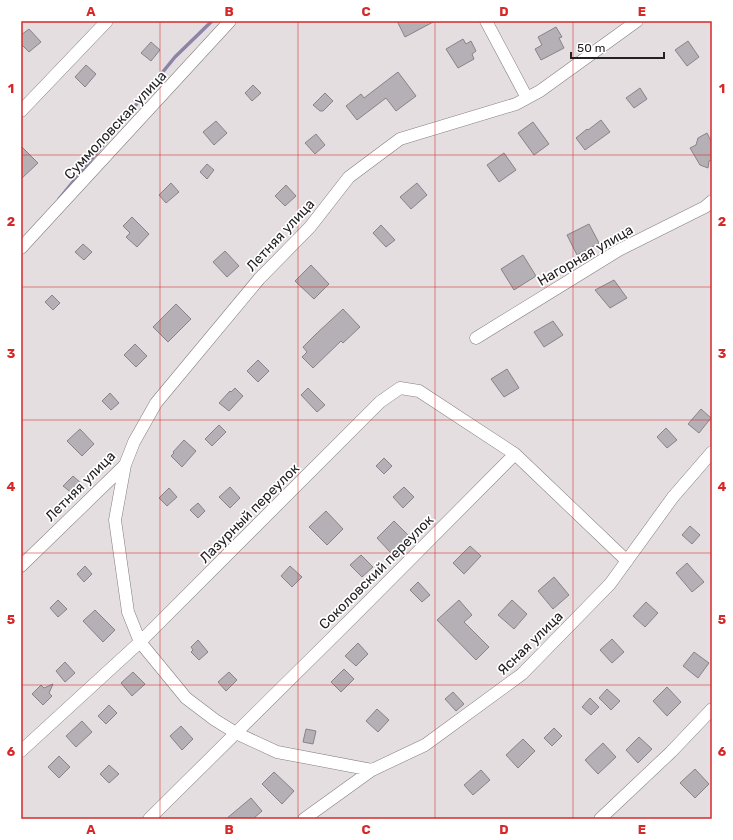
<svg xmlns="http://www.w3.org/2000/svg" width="733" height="840" viewBox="0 0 733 840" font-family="Rubik,sans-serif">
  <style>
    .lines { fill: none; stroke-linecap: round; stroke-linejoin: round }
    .stream { stroke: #8c84a7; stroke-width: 3.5 }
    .building { fill: #b5b0b5; stroke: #878387 }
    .minor-casing { stroke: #857e80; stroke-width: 13 }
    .minor { stroke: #fff; stroke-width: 12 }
    .grid { fill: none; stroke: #d62828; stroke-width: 1; stroke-opacity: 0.55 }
    .labels { text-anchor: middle; stroke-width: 3.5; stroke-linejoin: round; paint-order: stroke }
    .street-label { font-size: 14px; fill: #242122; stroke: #fff }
    .neatline { fill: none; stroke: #d62828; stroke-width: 1.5 }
    .grid-label { font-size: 13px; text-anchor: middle; font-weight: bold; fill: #d62828 }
  </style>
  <rect width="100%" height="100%" fill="#e5dee1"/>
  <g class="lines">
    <path class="stream" d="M59,199L175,57L212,21"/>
  </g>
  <path class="building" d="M397,21H435L405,37Z
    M556,27L562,37L559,38L564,48L541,60L535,49L542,45L538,37Z
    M29,29L41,42L29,52L21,44V35Z
    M463,39L466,44L471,41L476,51L472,54L474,59L458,68L446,49Z
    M688,41L699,57L687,66L675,50Z
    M151,42L160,50L151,61L141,53Z
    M86,65L96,74L85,87L75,77Z
    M398,72L416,96L396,111L386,98L357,120L346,106L361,94L364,98Z
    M253,85L261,93L252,101L245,93Z
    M640,88L647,99L634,108L626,98Z
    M325,93L333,101L323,111H320L313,105Z
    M601,120L610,132L585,150L576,138L587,129L588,130Z
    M216,121L227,133L214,145L203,132Z
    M533,122L549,144L534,155L518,133Z
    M707,133L712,143V160L709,161L708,168L700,165L690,148L696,145L698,138Z
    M316,134L325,145L315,154L305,143Z
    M21,146L38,163L21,179Z
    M504,153L516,170L499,182L487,165Z
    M207,164L214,170L207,179L200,172Z
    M171,183L179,192L166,203L159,195Z
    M417,183L427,195L411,209L400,197Z
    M286,185L296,196L285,206L275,196Z
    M132,217L149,234L137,247L126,237L130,233L123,226Z
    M589,224L599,243L577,255L567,235Z
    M381,225L395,240L386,247L373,233Z
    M83,244L92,252L84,260L75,252Z
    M225,251L239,266L227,277L213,262Z
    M523,255L536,276L514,290L501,269Z
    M311,265L329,284L314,299L295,281Z
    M614,280L627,298L610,308L595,290Z
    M52,295L60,303L53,310L45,302Z
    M176,304L191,319L168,342L153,327Z
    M343,309L360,327L343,343L341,341L313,368L302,357L307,352L303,347L316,334Z
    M553,321L563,335L544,347L534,332Z
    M135,344L147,356L136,367L124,355Z
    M258,360L269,371L258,382L247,371Z
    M507,369L519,388L504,397L491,379Z
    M235,388L243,396L229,411L219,403L230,391L231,392Z
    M308,388L325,405L317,412L301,395Z
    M110,393L119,403L111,410L102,401Z
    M701,409L711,418L699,433L688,424Z
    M219,425L226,432L212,446L205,439Z
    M666,428L677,440L667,448L657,437Z
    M80,429L94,444L82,456L67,441Z
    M184,440L196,451L182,467L171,456L174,453L173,452Z
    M384,458L392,466L384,474L376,466Z
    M73,476L82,484L73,494L63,486Z
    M230,487L240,498L230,508L219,497Z
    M404,487L414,497L403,508L393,497Z
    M169,488L177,497L167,506L159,498Z
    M198,503L205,511L198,518L190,510Z
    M326,511L343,529L327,545L309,527Z
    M394,521L409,536L391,553L377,538Z
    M690,526L700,535L692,544L682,535Z
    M470,546L481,556L464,574L453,563Z
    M361,555L373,567L362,577L350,565Z
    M687,563L704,582L692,592L676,573Z
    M85,566L92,574L84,582L77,574Z
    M290,566L302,577L292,587L281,576Z
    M554,577L569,595L553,609L538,591Z
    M418,582L430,595L422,602L410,590Z
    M58,600L67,609L58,617L50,608Z
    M459,600L472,615L464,622L489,647L476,660L437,620Z
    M512,600L527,614L514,629L498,615Z
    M646,602L658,613L645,627L633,616Z
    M95,610L115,630L103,642L83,621Z
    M612,639L624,652L612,663L600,650Z
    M198,640L208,652L199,660L191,652L193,650L191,647Z
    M358,643L368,654L356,666L345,656Z
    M694,652L709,663L698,678L683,666Z
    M65,662L75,673L65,682L56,671Z
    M344,669L354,679L341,692L331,682Z
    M133,672L145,684L132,696L121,683Z
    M229,672L237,680L226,691L218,682Z
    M53,684L49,693L52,696L43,705L32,694L41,685L44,688Z
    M667,687L681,702L667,716L653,701Z
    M607,689L620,701L611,710L599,698Z
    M453,692L464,704L456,711L445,699Z
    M590,698L599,707L591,715L582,707Z
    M109,705L117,713L106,724L98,716Z
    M377,709L389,720L378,732L366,721Z
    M82,721L92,732L76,747L66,736Z
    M181,726L193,739L182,750L170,736Z
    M554,728L562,736L552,746L544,738Z
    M306,729L316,731L313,744L303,742Z
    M639,737L652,749L638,763L626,750Z
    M523,739L535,751L518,768L506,755Z
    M603,743L616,757L598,774L585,760Z
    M59,756L70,767L59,778L48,767Z
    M109,765L119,774L109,783L100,774Z
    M695,769L709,784L695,798L680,783Z
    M481,770L490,780L473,795L464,785Z
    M274,772L294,791L282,804L262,784Z
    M251,798L262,811L253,819H226Z"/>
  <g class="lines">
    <g class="minor-casing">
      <path id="minor" d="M486,21L527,98
        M21,111L107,21
        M21,248L230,21
        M476,338L619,250L705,207L712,201
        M125,465L115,520L128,612L140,642L186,698L215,720L236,733L277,752L372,770
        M21,566L125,465L134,442L156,403L259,279L310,227L349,177L400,139L516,104L540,91L637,21
        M21,751L140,642L380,402L400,388L419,391L515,454
        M149,819L352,618L515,454L627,561
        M304,819L372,770L425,745L522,674L610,584L673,497L712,452
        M600,819L671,752L712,709"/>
    </g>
    <use href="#minor" class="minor"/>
  </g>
  <path class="grid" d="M160,21V819M298,21V819M435,21V819M573,21V819M21,155H712M21,287H712M21,420H712M21,553H712M21,685H712"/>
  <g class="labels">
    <g class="street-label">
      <text transform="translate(115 125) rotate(-47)" y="5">Суммоловская улица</text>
      <text transform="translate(280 235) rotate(-47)" y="5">Летняя улица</text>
      <text transform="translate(585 255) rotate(-30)" y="5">Нагорная улица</text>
      <text transform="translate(80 486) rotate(-45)" y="5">Летняя улица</text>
      <text transform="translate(249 513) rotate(-45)" y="5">Лазурный переулок</text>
      <text transform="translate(376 572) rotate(-45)" y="5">Соколовский переулок</text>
      <text transform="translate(530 643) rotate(-44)" y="5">Ясная улица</text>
    </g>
  </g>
  <rect width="733" height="840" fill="none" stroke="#ffffff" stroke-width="44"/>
  <path d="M571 52v6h93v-6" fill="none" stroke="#242122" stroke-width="2"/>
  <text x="577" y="52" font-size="12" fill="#242122" stroke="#ffffff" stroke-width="3" paint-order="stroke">50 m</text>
  <rect x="22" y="22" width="689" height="796" class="neatline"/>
  <g class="grid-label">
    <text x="91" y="16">A</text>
    <text x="229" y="16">B</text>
    <text x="366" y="16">C</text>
    <text x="504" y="16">D</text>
    <text x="642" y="16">E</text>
    <text x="11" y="93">1</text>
    <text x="722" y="93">1</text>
    <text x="11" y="226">2</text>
    <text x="722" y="226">2</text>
    <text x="11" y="358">3</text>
    <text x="722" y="358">3</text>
    <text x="11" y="491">4</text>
    <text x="722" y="491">4</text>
    <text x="11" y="624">5</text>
    <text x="722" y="624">5</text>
    <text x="11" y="756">6</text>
    <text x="722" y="756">6</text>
    <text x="91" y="834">A</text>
    <text x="229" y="834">B</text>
    <text x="366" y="834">C</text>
    <text x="504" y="834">D</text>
    <text x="642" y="834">E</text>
  </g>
</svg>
